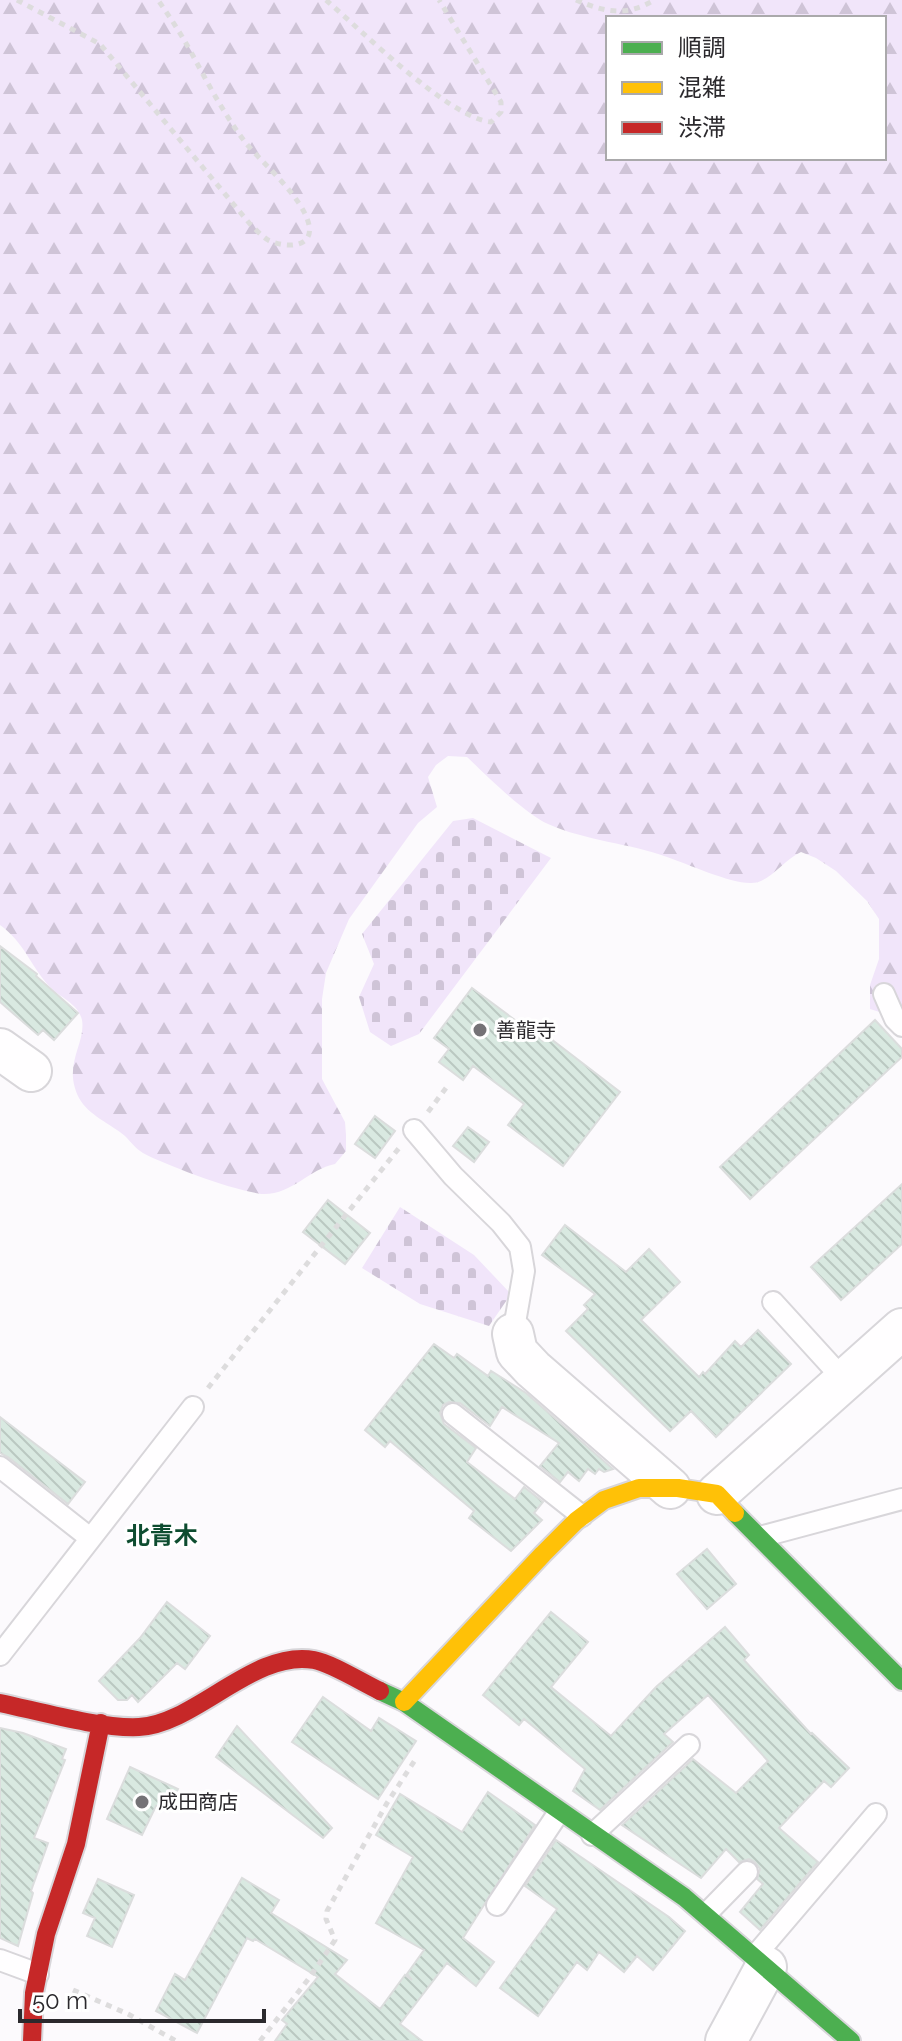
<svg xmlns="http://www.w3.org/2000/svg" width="902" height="2041" viewBox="0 0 902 2041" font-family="Raleway,'Noto Sans JP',sans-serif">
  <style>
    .forest { fill: url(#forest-firs); fill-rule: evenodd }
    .cemetery { fill: url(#cemetery-stones) }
    .building { fill: url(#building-back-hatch); stroke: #dbdddd; stroke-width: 2 }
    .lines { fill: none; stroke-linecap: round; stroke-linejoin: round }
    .lane-casing { stroke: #d8d6da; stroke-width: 24 }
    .street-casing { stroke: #d8d6da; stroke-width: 44 }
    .fast-casing { stroke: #d8d6da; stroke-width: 22 }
    .slow-casing { stroke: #d8d6da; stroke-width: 22 }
    .jam-casing { stroke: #d8d6da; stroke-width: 22 }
    .path { stroke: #dddcdd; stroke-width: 5; stroke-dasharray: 6 6; stroke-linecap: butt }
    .lane { stroke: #fffeff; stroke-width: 20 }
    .street { stroke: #fffeff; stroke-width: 40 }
    .fast { stroke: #4caf50; stroke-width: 18 }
    .slow { stroke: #ffc107; stroke-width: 18 }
    .jam { stroke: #c62828; stroke-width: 18 }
    .poi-dot { fill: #747276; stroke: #fff; stroke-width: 3 }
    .labels { text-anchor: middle; stroke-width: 6; stroke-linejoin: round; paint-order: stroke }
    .poi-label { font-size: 20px; fill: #2b292d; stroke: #fff; text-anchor: start }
    .quarter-label { font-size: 24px; font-weight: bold; fill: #0e4d30; stroke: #fff }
  </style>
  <defs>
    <pattern id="forest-firs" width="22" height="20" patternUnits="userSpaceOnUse" patternTransform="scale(2)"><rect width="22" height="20" fill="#f1e5fa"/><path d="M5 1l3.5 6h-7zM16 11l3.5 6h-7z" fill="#cfc4d7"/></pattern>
    <pattern id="cemetery-stones" width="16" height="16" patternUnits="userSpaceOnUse" patternTransform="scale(2)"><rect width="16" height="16" fill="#f1e5fa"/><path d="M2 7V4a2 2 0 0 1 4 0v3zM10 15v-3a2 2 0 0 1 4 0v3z" fill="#cfc4d7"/></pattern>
    <pattern id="building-back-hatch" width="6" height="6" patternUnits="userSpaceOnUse" patternTransform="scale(2)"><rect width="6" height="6" fill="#d9e9e1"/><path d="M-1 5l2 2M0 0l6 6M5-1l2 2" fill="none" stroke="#bac8c1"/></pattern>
  </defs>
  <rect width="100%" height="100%" fill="#fcfafd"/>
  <path class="forest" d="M0,0H902V1019L870,1009V985L879,959V919L867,901L836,871L816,858L801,852C783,860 769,884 750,883C729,883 688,864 667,857C629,843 586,841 548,824C525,814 486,775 467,757L448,756L436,765L428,777L437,807L418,823L349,919L326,973L322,999V1079L345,1122L346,1135V1151L335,1164C309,1169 293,1194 264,1194C240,1193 165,1165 143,1153C136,1149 131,1142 125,1136C111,1124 88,1115 79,1098C62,1065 86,1044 82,1020C78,1003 60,998 49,986C30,965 24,942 0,925ZM608,18H884V158H608Z"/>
  <path class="cemetery" d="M473,818L551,858L419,1034L391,1046L370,1032L359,997L374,964L362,934L453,821Z
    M400,1207L474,1255L511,1294L489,1326L420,1304L362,1268Z"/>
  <path class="building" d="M0,946L37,974L36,976L78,1013L54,1040L43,1030L38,1035L0,1002Z
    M472,988L543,1041L547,1036L620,1092L563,1166L508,1125L524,1104L473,1066L463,1080L439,1062L449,1049L434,1038Z
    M875,1020L902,1049V1057L750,1199L720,1167Z
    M375,1116L395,1131L375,1158L355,1144Z
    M468,1127L489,1142L474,1162L453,1146Z
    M902,1184V1244L841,1300L811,1267Z
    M328,1200L370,1233L345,1264L303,1232Z
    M565,1225L626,1272L649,1249L680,1282L641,1320L699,1377L703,1372L705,1374L735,1341L741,1347L758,1330L791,1364L716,1437L691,1411L670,1431L566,1331L588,1309L584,1305L595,1294L542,1255Z
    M434,1344L454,1358L457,1354L488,1376L491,1371L526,1393L613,1469L604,1472L599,1469L595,1474L588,1469L579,1481L568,1472L560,1482L540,1466L559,1443L502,1407L490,1426L460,1403L449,1402L443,1405L440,1413L444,1424L476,1448L467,1462L515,1499L524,1487L543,1502L534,1513L542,1520L511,1551L469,1518L474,1511L390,1441L385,1447L365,1430Z
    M0,1417L85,1482L68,1504L8,1457L0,1453Z
    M707,1549L736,1584L707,1609L677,1574Z
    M167,1602L210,1636L185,1669L177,1663L138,1702L132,1695L127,1700H118L99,1681L140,1638Z
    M551,1612L588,1642L551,1687L611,1736L656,1687L725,1627L749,1655L744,1660L811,1734L812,1733L849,1768L831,1787L824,1781L779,1828L818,1862L760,1930L740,1912L763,1884L757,1879L760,1869L755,1862L749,1859L739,1862L726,1849L701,1878L622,1825L693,1759L736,1793L768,1761L708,1695L664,1734L673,1742L600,1810L573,1791L585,1769L524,1719L519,1725L483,1695Z
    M323,1697L371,1731L379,1718L416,1741L378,1799L292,1742Z
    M237,1726L332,1828L323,1838L216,1757Z
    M0,1728L23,1733L66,1749L62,1759L65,1760L34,1838L48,1843L31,1891L33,1893L18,1946L0,1938Z
    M130,1767L178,1789L168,1810L156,1806L142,1835L107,1819Z
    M488,1792L535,1825L463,1938L494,1962L476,1986L447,1963L400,2024L422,2041H275L287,2024L282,2020L318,1977L255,1939L253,1941L247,1938L197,2033L156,2011L175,1974L185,1980L242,1878L279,1900L271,1913L347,1960L335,1974L380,2009L405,1975L412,1980L407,1974L424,1950L376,1923L413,1857L376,1835L400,1794L462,1832Z
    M556,1840L669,1917L685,1931L653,1970L637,1956L624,1972L599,1952L587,1970L577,1962L538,2016L500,1988L557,1909L525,1886Z
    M98,1879L134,1895L112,1947L87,1936L95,1918L83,1913Z"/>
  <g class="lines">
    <g class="lane-casing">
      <path id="lane" d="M884,994L895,1019L902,1026
        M414,1130L453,1176L501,1223L520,1247L524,1271L513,1334
        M773,1302L845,1381
        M453,1414L582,1516
        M0,1467L90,1538
        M760,1537L902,1499
        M0,1655L193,1407
        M592,1835L689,1745
        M497,1905L559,1812
        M706,1914L747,1872
        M754,1957L876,1814
        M0,1960L38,1974"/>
    </g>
    <g class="street-casing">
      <path id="street" d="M0,1049L31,1071
        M513,1334L517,1352L533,1369L670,1488
        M717,1494L902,1329
        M726,2041L766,1967"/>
    </g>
    <g class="fast-casing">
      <path id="fast" d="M735,1513L902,1681
        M380,1691L404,1702L684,1897L851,2041"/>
    </g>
    <g class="slow-casing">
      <path id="slow" d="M404,1702L543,1554L576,1521L604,1500L639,1488H678L717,1494L735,1513"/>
    </g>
    <g class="jam-casing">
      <path id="jam" d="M0,1703C38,1711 101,1729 139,1727C196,1724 254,1649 314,1660C331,1663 363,1683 380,1691
        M32,2041L34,1993L46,1934L76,1844L101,1723"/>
    </g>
    <path class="path" d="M17,0L100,44L250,224C255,229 262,236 268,240C283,248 314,249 309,225C303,197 262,163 245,142C224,114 207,82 191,52C181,34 170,17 158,0
      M326,0C361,30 449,118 491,122L501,112V102L439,0
      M576,0C604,12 627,17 654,0
      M428,1112L446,1088
      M208,1388L399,1148
      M73,1990L128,2014L176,2041
      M260,2041L310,1977L335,1940L326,1919L327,1911L387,1803L417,1757"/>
    <use href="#lane" class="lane"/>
    <use href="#street" class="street"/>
    <use href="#fast" class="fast"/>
    <use href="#slow" class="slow"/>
    <use href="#jam" class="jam"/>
  </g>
  <g class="poi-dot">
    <circle cx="480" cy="1030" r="8"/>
    <circle cx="142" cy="1802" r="8"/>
  </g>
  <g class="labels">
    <g class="poi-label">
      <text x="496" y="1037">善龍寺</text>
      <text x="158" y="1809">成田商店</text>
    </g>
    <g class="quarter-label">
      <text x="162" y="1544">北青木</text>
    </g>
  </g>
  <rect x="606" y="16" width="280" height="144" fill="#ffffff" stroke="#aaa9ab" stroke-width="2"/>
  <rect x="622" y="42" width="40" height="12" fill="#4caf50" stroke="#aaa9ab" stroke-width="2"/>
  <text x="678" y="56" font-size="24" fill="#2b292d">順調</text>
  <rect x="622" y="82" width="40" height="12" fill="#ffc107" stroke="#aaa9ab" stroke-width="2"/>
  <text x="678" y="96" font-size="24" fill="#2b292d">混雑</text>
  <rect x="622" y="122" width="40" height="12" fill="#c62828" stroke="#aaa9ab" stroke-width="2"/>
  <text x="678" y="136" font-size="24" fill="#2b292d">渋滞</text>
  <path d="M20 2009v12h244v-12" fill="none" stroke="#2b292d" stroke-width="4"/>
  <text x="32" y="2009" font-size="24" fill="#2b292d" stroke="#ffffff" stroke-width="6" paint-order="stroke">50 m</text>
</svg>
